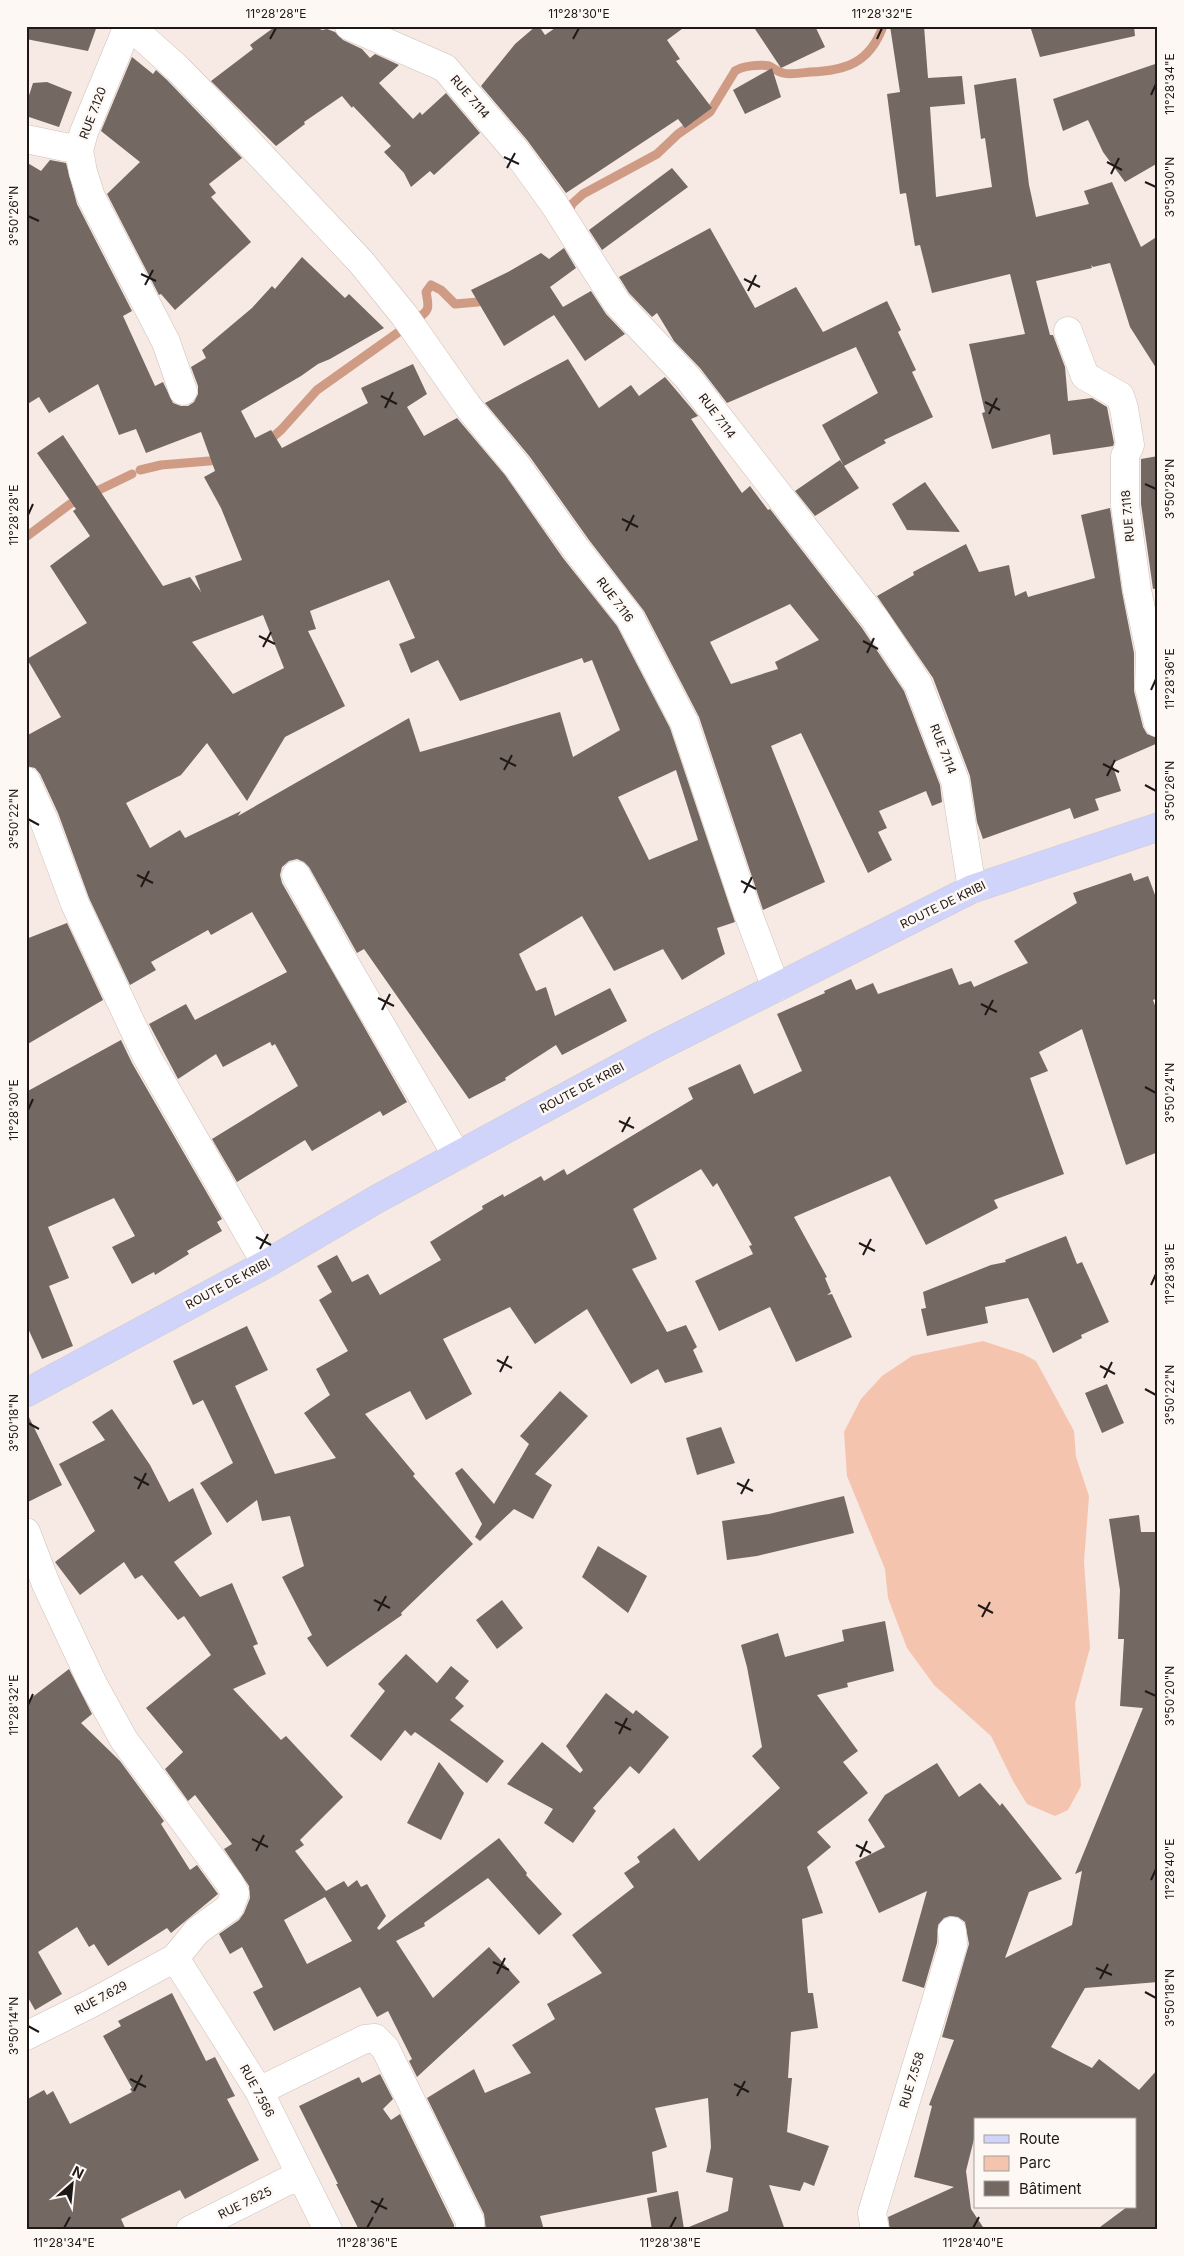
<svg xmlns="http://www.w3.org/2000/svg" width="1184" height="2256" viewBox="0 0 1184 2256" font-family="Inter,sans-serif">
  <style>
    .green { fill: #f4c4af }
    .lines { fill: none; stroke-linecap: round; stroke-linejoin: round }
    .stream { stroke: #d09b84; stroke-width: 9 }
    .building { fill: #746862; fill-rule: evenodd }
    .minor-casing { stroke: #cec0ba; stroke-width: 29 }
    .primary-casing { stroke: #cecccc; stroke-width: 29 }
    .minor { stroke: #fff; stroke-width: 28 }
    .primary { stroke: #d0d4fb; stroke-width: 28 }
    .ticks { fill: none; stroke: #1e1917; stroke-width: 2 }
    .labels { text-anchor: middle; stroke-width: 5; stroke-linejoin: round; paint-order: stroke }
    .street-label { font-size: 12px; fill: #1e1917; stroke: #fef8f5 }
    .neatline { fill: none; stroke: #1e1917; stroke-width: 2 }
    .ticks-label { font-size: 12px; text-anchor: middle; fill: #1e1917 }
  </style>
  <rect width="100%" height="100%" fill="#f7e9e3"/>
  <path class="green" d="M983,1341L1023,1354L1036,1361L1074,1431L1076,1457L1089,1496L1084,1562L1090,1648L1075,1703L1081,1786L1068,1810L1055,1816L1027,1804L1013,1781L991,1736L934,1685L907,1648L888,1598L885,1569L847,1476L844,1432L861,1399L882,1376L912,1356Z"/>
  <g class="lines">
    <path class="stream" d="M567,217L572,204L583,194L657,154L678,134L710,112L735,71C742,66 760,64 769,66C774,68 778,72 783,73C791,75 801,73 810,72C845,71 870,63 883,26
      M413,322C429,310 430,311 426,292L431,285L441,290L455,304L478,302
      M266,443L281,430L317,390L403,329
      M140,470L161,465L221,460
      M26,537L70,504L132,474"/>
  </g>
  <path class="building" d="M26,26H97L88,51L26,39Z
    M276,26H314L322,30L327,29L335,32L343,40L362,49L370,58L375,54L399,65L379,83L413,119L420,112L422,115L446,93L480,133L434,175L430,171L411,187L404,173L384,152L391,146L353,106L352,108L342,96L304,122L305,124L276,146L211,81L253,49L250,45Z
    M536,26H539L545,35L558,26H686L667,40L680,59L676,61L712,108L685,128L678,119L566,193L527,140L481,86L515,44Z
    M753,26H815L825,47L781,68Z
    M890,26H924L928,78L962,76L965,104L930,107L936,197L992,187L985,138L981,139L974,85L1016,78L1029,185L1036,217L1089,204L1084,191L1112,182L1141,247L1158,236V371L1130,327L1110,263L1093,267L1091,265L1092,268L1036,281L1050,335H1053L1065,367L1068,401L1092,398L1107,407L1114,443L1113,446L1053,455L1050,434L992,449L982,413L985,412L969,344L1025,334L1010,274L932,293L920,245L915,246L906,193L900,194L887,94L900,92Z
    M1030,26H1134L1135,36L1040,57Z
    M132,57L153,74L156,70L167,80L242,158L209,184L216,193L211,197L251,242L175,310L161,294L159,295L107,194L140,162L101,131Z
    M1158,63V163L1125,182L1103,152L1088,120L1063,131L1053,99Z
    M772,68L781,97L745,114L733,90Z
    M47,82L72,92L59,127L26,116V105L33,83Z
    M50,160L66,163L77,204L132,311L123,316L155,386L163,382L173,403L181,406H188L194,402L198,394V386L191,367L206,358L202,350L252,308L272,286L275,289L302,257L345,298L349,294L384,328L330,359L318,364L301,376L241,411L255,438L271,430L282,448L368,403L361,388L413,364L427,394L407,407L424,436L457,418L505,475L563,558L617,626L670,728L735,922L717,928L725,954L682,980L663,949L614,971L582,916L519,954L536,991L546,987L555,1016L610,988L627,1021L562,1055L556,1045L505,1078L506,1080L469,1099L364,949L357,953L309,867L304,862L297,859L289,861L282,867L280,875L282,883L407,1102L383,1116L380,1111L312,1151L305,1140L237,1182L212,1139L298,1086L275,1044L272,1046L270,1042L223,1067L216,1054L178,1079L149,1024L186,1004L195,1020L287,972L252,912L211,935L208,930L151,962L156,970L130,985L89,898L58,813L40,774L35,768L26,766V736L61,717L27,659L87,623L50,566L90,536L73,511L76,509L37,453L63,435L163,586L190,577L201,592L195,576L242,560L221,508L204,477L215,471L201,432L146,453L136,429L119,435L98,384L49,413L39,397L26,405V162L41,171ZM389,580L415,638L399,644L411,673L438,660L460,701L582,658L584,663L592,660L620,730L573,757L560,712L420,752L409,718L238,816L241,811L185,838L180,830L150,848L126,803L181,775L207,743L247,801L285,737L345,706L308,631L316,629L310,611ZM263,615L284,668L233,694L192,642ZM676,770L698,840L649,860L618,797Z
    M672,168L688,187L602,250L589,230Z
    M710,228L755,308L796,287L823,332L887,301L901,330L898,332L916,370L912,372L933,417L884,440L886,443L844,466L822,425L878,393L856,347L727,403L700,368L674,341L657,313L652,317L629,293L619,277Z
    M564,248L576,268L550,287L563,307L591,291L606,314L625,334L585,361L554,315L504,346L471,290L508,272L541,253L549,259Z
    M568,359L599,408L631,385L639,396L665,377L698,416L691,419L742,493L750,486L768,510L770,509L862,628L904,691L940,785L942,802L932,806L926,791L879,811L887,828L878,832L892,860L868,873L801,733L771,746L825,882L763,910L699,717L644,611L589,540L530,457L485,403ZM790,604L819,640L775,662L778,669L731,684L710,642Z
    M1158,456V588L1153,589L1141,504V459Z
    M840,460L859,488L815,516L795,491Z
    M925,482L960,532L907,530L892,504Z
    M1110,508L1122,592L1134,653V691L1143,727L1147,734L1158,738V743L1112,763L1121,791L1095,799L1099,810L1074,819L1070,808L983,839L977,822L970,776L933,678L877,596L914,575L913,572L966,544L979,572L1009,565L1015,596L1026,591L1028,597L1095,578L1081,515Z
    M1131,873L1134,881L1148,876L1158,903V998L1153,1000L1158,1013V1152L1126,1165L1082,1029L1039,1052L1048,1071L1030,1078L1064,1174L994,1200L998,1208L926,1245L890,1176L794,1217L827,1277L825,1278L831,1292L827,1295L832,1294L852,1337L796,1362L770,1307L719,1331L695,1281L753,1254L749,1246L752,1245L717,1183L713,1187L701,1169L633,1209L657,1259L632,1269L667,1332L686,1325L697,1347L693,1350L703,1372L665,1383L658,1369L631,1384L587,1309L535,1344L510,1307L443,1339L472,1394L426,1420L410,1391L365,1414L415,1474L413,1476L473,1544L401,1613L402,1615L327,1667L307,1638L312,1635L282,1577L304,1566L290,1516L262,1521L257,1500L227,1523L200,1483L233,1463L203,1400L193,1405L173,1361L247,1326L268,1370L235,1386L275,1474L336,1458L304,1413L330,1395L316,1369L348,1351L319,1300L332,1292L317,1266L337,1255L352,1282L368,1274L380,1295L441,1260L430,1242L483,1209L482,1206L503,1194L504,1197L541,1176L544,1181L564,1169L567,1175L693,1099L688,1088L740,1064L754,1094L802,1071L777,1014L825,993L824,991L851,979L856,990L873,983L878,994L952,968L959,985L971,981L974,987L1028,963L1014,941L1077,903L1073,893Z
    M67,923L103,1000L26,1045V939Z
    M121,1040L132,1063L222,1219L217,1222L222,1231L187,1251L189,1254L155,1275L154,1272L132,1284L112,1247L135,1236L114,1198L48,1227L69,1278L49,1286L73,1346L42,1359L26,1324V1092Z
    M1066,1236L1077,1264L1082,1262L1109,1322L1081,1335L1082,1338L1053,1353L1028,1298L985,1307L988,1323L927,1336L921,1309L926,1308L923,1292L991,1265L1006,1262L1005,1260Z
    M1107,1384L1124,1423L1102,1433L1085,1393Z
    M560,1391L588,1416L535,1474L552,1485L533,1519L514,1509L480,1541L475,1537L482,1524L455,1473L462,1468L494,1504L529,1444L520,1436Z
    M112,1409L150,1465L169,1502L193,1488L212,1534L174,1562L200,1597L232,1583L258,1644L253,1646L266,1674L233,1689L281,1740L286,1736L343,1797L300,1840L304,1845L295,1851L326,1891L344,1881L348,1887L357,1880L361,1887L367,1884L386,1916L377,1928L379,1930L499,1838L527,1873L526,1875L562,1914L539,1935L488,1878L424,1923L425,1926L396,1941L433,1998L489,1947L520,1982L417,2077L409,2061L412,2059L388,2011L377,2017L360,1987L274,2031L253,1992L263,1987L242,1947L230,1954L219,1934L239,1920L244,1913L250,1898L249,1886L224,1849L232,1844L195,1795L188,1801L165,1769L183,1752L146,1708L211,1655L184,1616L178,1620L142,1575L135,1579L124,1562L80,1595L55,1562L95,1531L59,1464L105,1440L92,1422ZM325,1897L352,1941L307,1964L284,1920Z
    M26,1411L62,1485L26,1503Z
    M721,1427L735,1463L697,1475L686,1438Z
    M844,1496L854,1533L757,1556L727,1560L722,1521L769,1514Z
    M1139,1515L1141,1532H1158V1982L1085,1988L1051,2047L1092,2068L1099,2059L1139,2090L1158,2069V2230H1096L1127,2207H1135V2120H975V2135L966,2171L971,2209L985,2230H890L888,2217L954,2187L914,2177L932,2106L929,2105L954,2040L942,2037L969,1944L965,1922L958,1917L950,1916L944,1918L938,1925L937,1943L924,1988L902,1981L927,1891L879,1913L855,1862L885,1847L868,1820L885,1795L937,1763L959,1797L980,1783L1000,1806L1002,1803L1062,1879L1029,1892L1005,1958L1072,1925L1082,1871L1075,1874L1143,1708L1120,1706L1124,1639H1118L1120,1590L1109,1519Z
    M598,1546L647,1576L628,1613L582,1577Z
    M502,1600L523,1628L497,1649L476,1620Z
    M885,1621L894,1671L847,1683L848,1687L817,1695L858,1751L843,1762L868,1793L817,1832L831,1847L807,1867L823,1913L802,1919L808,1993H813L818,2028L791,2032L788,2078H792L787,2132L829,2146L814,2186L804,2182L800,2191L769,2185L785,2230H652L647,2198L678,2191L684,2229L728,2211L733,2178L706,2172L711,2147L708,2098L655,2108L667,2147L652,2152L657,2192L540,2216L544,2230H486L484,2214L427,2098L474,2069L485,2093L531,2073L512,2045L555,2019L547,2004L602,1973L572,1935L634,1887L624,1873L640,1862L637,1857L674,1828L699,1861L780,1788L752,1756L762,1747L747,1667L741,1645L778,1633L785,1657L844,1641L842,1630Z
    M406,1654L437,1683L451,1666L469,1681L455,1698L464,1706L450,1720L504,1761L487,1783L415,1732L411,1736L405,1730L381,1761L350,1736L385,1691L378,1684Z
    M69,1669L92,1714L81,1723L120,1761L164,1821L161,1824L190,1870L197,1865L218,1894L171,1933L167,1928L108,1966L94,1944L89,1947L77,1927L38,1952L62,1994L35,2010L26,1994V1702Z
    M606,1693L633,1714L636,1710L669,1737L639,1774L630,1766L593,1808L596,1811L573,1843L544,1823L553,1809L507,1784L542,1742L580,1773L583,1770L566,1746Z
    M439,1762L464,1793L441,1840L407,1823Z
    M172,1993L206,2061L215,2057L235,2096L227,2099L259,2160L185,2199L180,2190L121,2219L126,2230H26V2100L44,2090L47,2095L53,2091L70,2124L132,2092L130,2089L132,2088L103,2036L121,2026L118,2021Z
    M380,2074L393,2099L383,2109L391,2120L400,2114L454,2225V2230H359L336,2184H338L299,2106L359,2077L362,2083Z"/>
  <g class="lines">
    <g class="minor-casing">
      <path id="minor" d="M130,26L178,69L220,112L361,262L404,315L467,405L517,466L576,549L630,618L684,722L746,908L776,988
        M349,26L445,68L515,150L554,204L617,303L688,378L875,619L918,684L955,781L972,889
        M26,139L79,150L84,132L128,26
        M79,150L83,172L91,197L166,342L183,391
        M1068,331L1085,376L1120,396L1124,408L1130,445L1125,456V505L1137,590L1150,652L1149,687L1158,723
        M26,781L43,818L75,904L146,1055L266,1264
        M296,875L336,948L457,1156
        M26,1532L46,1584L93,1684L124,1740L229,1882L235,1893L230,1907L197,1931L175,1958L90,2004L26,2036
        M175,1958L259,2091L328,2230
        M259,2091L365,2039L375,2038L385,2048L470,2221V2230
        M190,2230L299,2175
        M875,2230L872,2213L953,1945L952,1931"/>
    </g>
    <g class="primary-casing">
      <path id="primary" d="M26,1393L266,1264L377,1199L656,1048L972,889L1158,827"/>
    </g>
    <use href="#minor" class="minor"/>
    <use href="#primary" class="primary"/>
  </g>
  <path class="ticks" d="M270,39L276,28M573,39L579,28M877,39L882,28M1151,95L1156,84M504,157L519,164M1107,162L1122,170M507,168L515,153M1111,174L1119,158M1145,182L1156,187M28,216L39,221M141,274L156,281M744,279L760,287M145,285L153,270M748,291L756,275M381,396L397,404M985,402L1000,410M385,408L393,392M989,414L997,398M1145,484L1156,489M28,515L33,504M622,519L638,527M626,531L634,515M259,636L275,644M863,641L878,649M263,647L271,632M867,653L874,638M1151,690L1156,679M500,758L516,766M1103,764L1119,772M504,770L512,755M1107,776L1115,760M1145,785L1156,791M28,819L39,825M137,875L153,883M741,881L756,889M141,887L149,871M744,893L752,877M378,998L394,1006M981,1004L997,1012M382,1010L390,994M985,1015L993,1000M1145,1087L1156,1093M28,1110L33,1099M619,1121L634,1128M622,1132L630,1117M256,1237L271,1245M859,1243L875,1251M260,1249L268,1234M863,1255L871,1239M1151,1285L1156,1274M497,1360L512,1368M1100,1366L1115,1374M500,1372L508,1356M1104,1378L1112,1362M1145,1389L1156,1395M28,1423L39,1429M134,1477L149,1485M737,1483L753,1491M138,1489L146,1473M741,1494L749,1479M374,1600L390,1608M978,1605L993,1613M378,1611L386,1596M982,1617L990,1602M1145,1691L1156,1696M28,1705L33,1694M615,1722L631,1730M619,1734L627,1718M252,1839L268,1847M856,1845L871,1853M256,1851L264,1835M860,1857L867,1841M1151,1880L1156,1869M493,1962L509,1970M1096,1968L1112,1975M497,1974L505,1958M1100,1979L1108,1964M1145,1992L1156,1998M28,2026L39,2032M130,2079L146,2087M734,2084L749,2092M134,2091L142,2075M737,2096L745,2081M371,2201L387,2209M375,2213L383,2198M64,2228L70,2217M367,2228L373,2217M670,2228L676,2217M973,2228L979,2217"/>
  <g class="labels">
    <g class="street-label">
      <text transform="translate(470 97) rotate(49)" y="4">RUE 7.114</text>
      <text transform="translate(93 113) rotate(-69)" y="4">RUE 7.120</text>
      <text transform="translate(717 416) rotate(53)" y="4">RUE 7.114</text>
      <text transform="translate(1128 516) rotate(-95)" y="4">RUE 7.118</text>
      <text transform="translate(615 600) rotate(53)" y="4">RUE 7.116</text>
      <text transform="translate(943 749) rotate(69)" y="4">RUE 7.114</text>
      <text transform="translate(943 905) rotate(-26)" y="4">ROUTE DE KRIBI</text>
      <text transform="translate(582 1088) rotate(-28)" y="4">ROUTE DE KRIBI</text>
      <text transform="translate(228 1284) rotate(-28)" y="4">ROUTE DE KRIBI</text>
      <text transform="translate(101 1998) rotate(-28)" y="4">RUE 7.629</text>
      <text transform="translate(912 2080) rotate(-73)" y="4">RUE 7.558</text>
      <text transform="translate(257 2091) rotate(61)" y="4">RUE 7.566</text>
      <text transform="translate(245 2203) rotate(-26)" y="4">RUE 7.625</text>
    </g>
  </g>
  <rect width="1184" height="2256" fill="none" stroke="#fef8f5" stroke-width="55"/>
  <rect x="974" y="2118" width="162" height="90" fill="#fef8f5" stroke="#a49f9c"/>
  <rect x="984" y="2135" width="25" height="8" fill="#d0d4fb" stroke="#a49f9c"/>
  <text x="1019" y="2144" font-size="15" fill="#1e1917">Route</text>
  <rect x="984" y="2156" width="25" height="15" fill="#f4c4af" stroke="#a49f9c"/>
  <text x="1019" y="2168" font-size="15" fill="#1e1917">Parc</text>
  <rect x="984" y="2181" width="25" height="15" fill="#746862" stroke="#a49f9c"/>
  <text x="1019" y="2194" font-size="15" fill="#1e1917">Bâtiment</text>
  <g transform="translate(72 2184) rotate(27)" stroke="#fef8f5" stroke-width="4" paint-order="stroke">
  <path d="M0-4L9 19L0 12L-9 19Z" fill="#1e1917"/>
  <text y="-8" font-size="14" font-weight="bold" text-anchor="middle" fill="#1e1917">N</text>
  </g>
  <rect x="28" y="28" width="1128" height="2200" class="neatline"/>
  <g class="ticks-label">
    <text x="276" y="18">11°28'28"E</text>
    <text x="579" y="18">11°28'30"E</text>
    <text x="882" y="18">11°28'32"E</text>
    <text transform="translate(1170 84) rotate(-90)" y="4">11°28'34"E</text>
    <text transform="translate(1170 187) rotate(-90)" y="4">3°50'30"N</text>
    <text transform="translate(14 216) rotate(-90)" y="4">3°50'26"N</text>
    <text transform="translate(1170 489) rotate(-90)" y="4">3°50'28"N</text>
    <text transform="translate(14 515) rotate(-90)" y="4">11°28'28"E</text>
    <text transform="translate(1170 679) rotate(-90)" y="4">11°28'36"E</text>
    <text transform="translate(1170 791) rotate(-90)" y="4">3°50'26"N</text>
    <text transform="translate(14 819) rotate(-90)" y="4">3°50'22"N</text>
    <text transform="translate(1170 1093) rotate(-90)" y="4">3°50'24"N</text>
    <text transform="translate(14 1110) rotate(-90)" y="4">11°28'30"E</text>
    <text transform="translate(1170 1274) rotate(-90)" y="4">11°28'38"E</text>
    <text transform="translate(1170 1395) rotate(-90)" y="4">3°50'22"N</text>
    <text transform="translate(14 1423) rotate(-90)" y="4">3°50'18"N</text>
    <text transform="translate(1170 1696) rotate(-90)" y="4">3°50'20"N</text>
    <text transform="translate(14 1705) rotate(-90)" y="4">11°28'32"E</text>
    <text transform="translate(1170 1869) rotate(-90)" y="4">11°28'40"E</text>
    <text transform="translate(1170 1998) rotate(-90)" y="4">3°50'18"N</text>
    <text transform="translate(14 2026) rotate(-90)" y="4">3°50'14"N</text>
    <text x="64" y="2247">11°28'34"E</text>
    <text x="367" y="2247">11°28'36"E</text>
    <text x="670" y="2247">11°28'38"E</text>
    <text x="973" y="2247">11°28'40"E</text>
  </g>
</svg>
